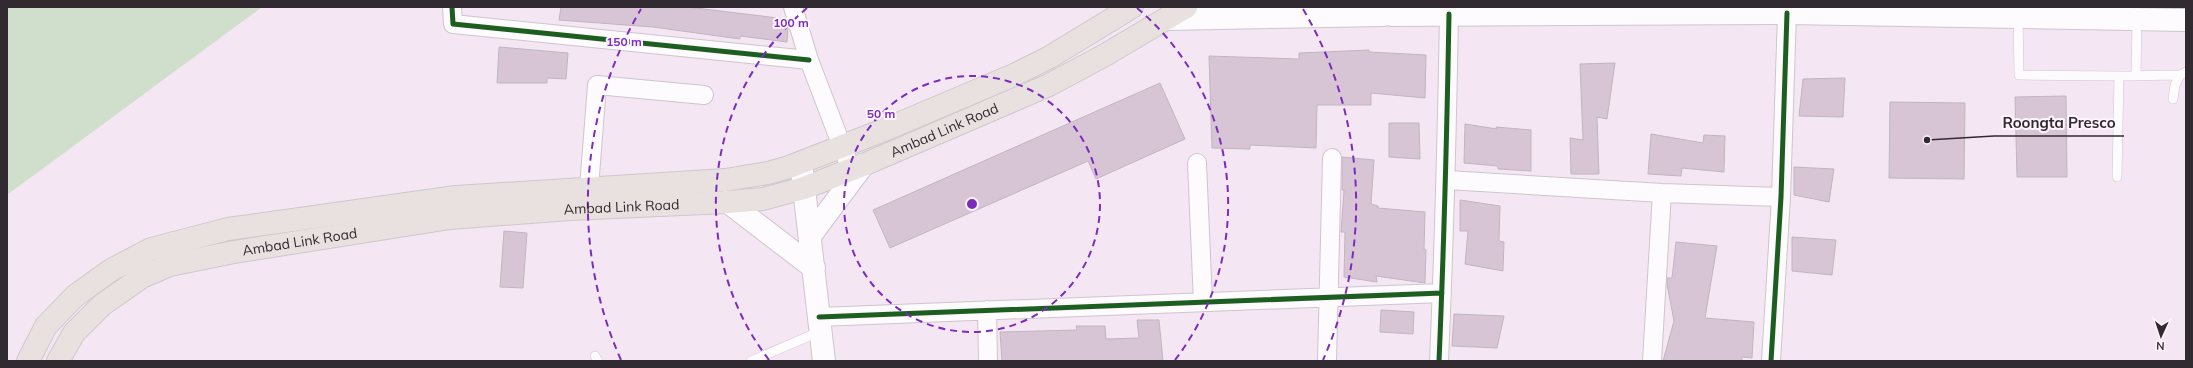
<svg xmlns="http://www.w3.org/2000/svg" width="2193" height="368" viewBox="0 0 2193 368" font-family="Mulish,sans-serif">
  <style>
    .green { fill: #d0decc }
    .building { fill: #d7c5d6; stroke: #c0b6bf }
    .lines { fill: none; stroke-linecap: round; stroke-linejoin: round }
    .lane-casing { stroke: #cec5cd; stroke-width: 10 }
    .street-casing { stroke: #cec5cd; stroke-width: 20 }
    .secondary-casing { stroke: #cec5cd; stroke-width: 24 }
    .primary-casing { stroke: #cec8ce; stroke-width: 24 }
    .lane { stroke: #fdfbfd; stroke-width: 9 }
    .street { stroke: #fdfbfd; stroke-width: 18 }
    .secondary { stroke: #fdfbfd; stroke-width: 22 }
    .primary { stroke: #e8e1df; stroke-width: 22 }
    .cycleway-casing { stroke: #fef5fd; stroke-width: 8 }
    .cycleway { stroke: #1b5e20; stroke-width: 5 }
    .ring { fill: none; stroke: #7b2cbf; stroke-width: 2; stroke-dasharray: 7 5 }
    .labels { text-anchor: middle; stroke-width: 4; stroke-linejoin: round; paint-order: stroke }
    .street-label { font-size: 14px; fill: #322a31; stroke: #fef5fd }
    .centre { fill: #7b2cbf; stroke: #fef5fd; stroke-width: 2 }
    .ring-label { font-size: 12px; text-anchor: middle; font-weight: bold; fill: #7b2cbf; stroke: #fef5fd; stroke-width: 4; stroke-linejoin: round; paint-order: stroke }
    .leader { fill: none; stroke: #322a31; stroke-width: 1.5 }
    .callout-dot { fill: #322a31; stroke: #fef5fd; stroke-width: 1.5 }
    .callout-label { font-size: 15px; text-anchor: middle; font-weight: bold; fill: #322a31; stroke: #fef5fd; stroke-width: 4; stroke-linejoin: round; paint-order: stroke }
  </style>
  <rect width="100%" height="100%" fill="#f4e7f3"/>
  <path class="green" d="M7,7H262L7,195Z"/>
  <path class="building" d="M561,7H688L786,19L788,28L787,42L740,36V39L653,27L559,20Z
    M499,47L568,53L566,79L547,78V83H497Z
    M1369,50V52L1426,55L1425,98L1371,93V105H1317L1316,148L1250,145V149L1212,148L1209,56L1299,59V53Z
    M1615,63L1607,119L1597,117L1599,174H1571L1570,138L1583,140L1580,64Z
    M1845,78L1843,117L1799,116L1803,79Z
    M1160,83L1185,139L1096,179L1088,161L890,248L873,210Z
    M2066,96L2067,177H2017L2015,97Z
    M1890,102L1965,103L1964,179L1889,178Z
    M1389,123H1419L1420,159L1389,157Z
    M1465,124L1497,129L1496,127L1531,130V171L1498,169V166L1464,163Z
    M1651,134L1703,143L1704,135L1725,136L1724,172L1682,168L1681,176L1648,174Z
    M1342,157L1374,160L1371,204L1378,206V208L1425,212L1424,249L1426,250L1425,283L1376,276L1377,282L1344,277L1345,232H1341L1344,190H1342Z
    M1794,167L1834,169L1829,202L1794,195Z
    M1460,200L1500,206L1499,241L1504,242L1503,271L1465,264L1468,231H1460Z
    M504,231L527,233L523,288L500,287Z
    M1792,237L1836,240L1832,275L1792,271Z
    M1676,242L1717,246L1705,318L1754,322L1752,358L1742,357V361H1663L1674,321L1667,284V278H1672Z
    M1381,310L1414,312L1413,334L1380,332Z
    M1454,314L1504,316L1497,348L1452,346Z
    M1137,320H1159L1163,361H1002L1000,332L1077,330L1076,326H1105L1106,339L1139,338Z"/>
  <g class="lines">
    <g class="lane-casing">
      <path id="lane" d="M2018,17L2019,75L2119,76L2117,177
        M2119,76L2180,75
        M2136,76L2137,19
        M2173,99L2175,85L2180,75L2186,72
        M595,356L598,361
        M751,361L821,331"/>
    </g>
    <g class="street-casing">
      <path id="street" d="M452,7L453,24L809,60
        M793,7L809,60L851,170
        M1197,163L1203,302
        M1447,180L1662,193L1781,197
        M589,188L597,85L704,95
        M987,310L988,361
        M819,317L1442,293
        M1327,361L1332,158
        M1439,361C1444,245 1447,130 1449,14
        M1652,361L1662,193
        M1771,361L1781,197L1787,13"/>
    </g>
    <g class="secondary-casing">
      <path id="secondary" d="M1366,7L1392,15L1787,13L2186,20
        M1167,19L1383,15
        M801,163L824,361
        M728,202L814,268
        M810,236L863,165"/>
    </g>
    <g class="primary-casing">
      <g id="primary">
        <path d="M28,361L46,326L75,296L111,270L151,249L228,229L456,197L725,180L768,173L789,167L884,130L1014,75L1050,57L1132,7"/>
        <path id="s1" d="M58,361L74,333L102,305L142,277L170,265L234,252L450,218L570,209L728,202L763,199L804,188L863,165L1049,85L1105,55L1186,7"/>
      </g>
    </g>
    <use href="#lane" class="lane"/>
    <use href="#street" class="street"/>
    <use href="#secondary" class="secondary"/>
    <use href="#primary" class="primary"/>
    <g class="cycleway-casing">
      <path id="cycleway" d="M452,7L453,24L809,60
        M819,317L1442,293
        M1439,361C1444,245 1447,130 1449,14
        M1771,361L1781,197L1787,13"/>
    </g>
    <use href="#cycleway" class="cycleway"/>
  </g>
  <g class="ring">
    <circle cx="972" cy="204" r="128"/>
    <path d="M769 360A256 256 0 0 1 807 8M1137 8A256 256 0 0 1 1175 360"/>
    <path d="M621 360A384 384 0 0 1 641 9M1303 9A384 384 0 0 1 1323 360"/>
  </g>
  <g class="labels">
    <g class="street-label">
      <text dy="5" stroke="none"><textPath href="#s1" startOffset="943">Ambad Link Road</textPath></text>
      <text dy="5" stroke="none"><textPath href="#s1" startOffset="607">Ambad Link Road</textPath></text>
      <text dy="5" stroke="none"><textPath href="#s1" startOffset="283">Ambad Link Road</textPath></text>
    </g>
  </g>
  <circle cx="972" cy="204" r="6" class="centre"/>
  <g class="ring-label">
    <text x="791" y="27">100 m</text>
    <text x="624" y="46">150 m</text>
    <text x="881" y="118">50 m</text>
  </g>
  <path class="leader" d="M1927 140L1994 136H2124"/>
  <circle class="callout-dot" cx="1927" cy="140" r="4"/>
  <g class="callout-label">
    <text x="2059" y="128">Roongta Presco</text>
  </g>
  <rect width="2193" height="368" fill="none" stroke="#322a31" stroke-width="16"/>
  <g transform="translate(2161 336) rotate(183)" stroke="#fef5fd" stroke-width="3" paint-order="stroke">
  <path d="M0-3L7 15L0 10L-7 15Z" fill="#322a31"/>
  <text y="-6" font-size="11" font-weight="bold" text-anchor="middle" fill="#322a31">N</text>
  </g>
</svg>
